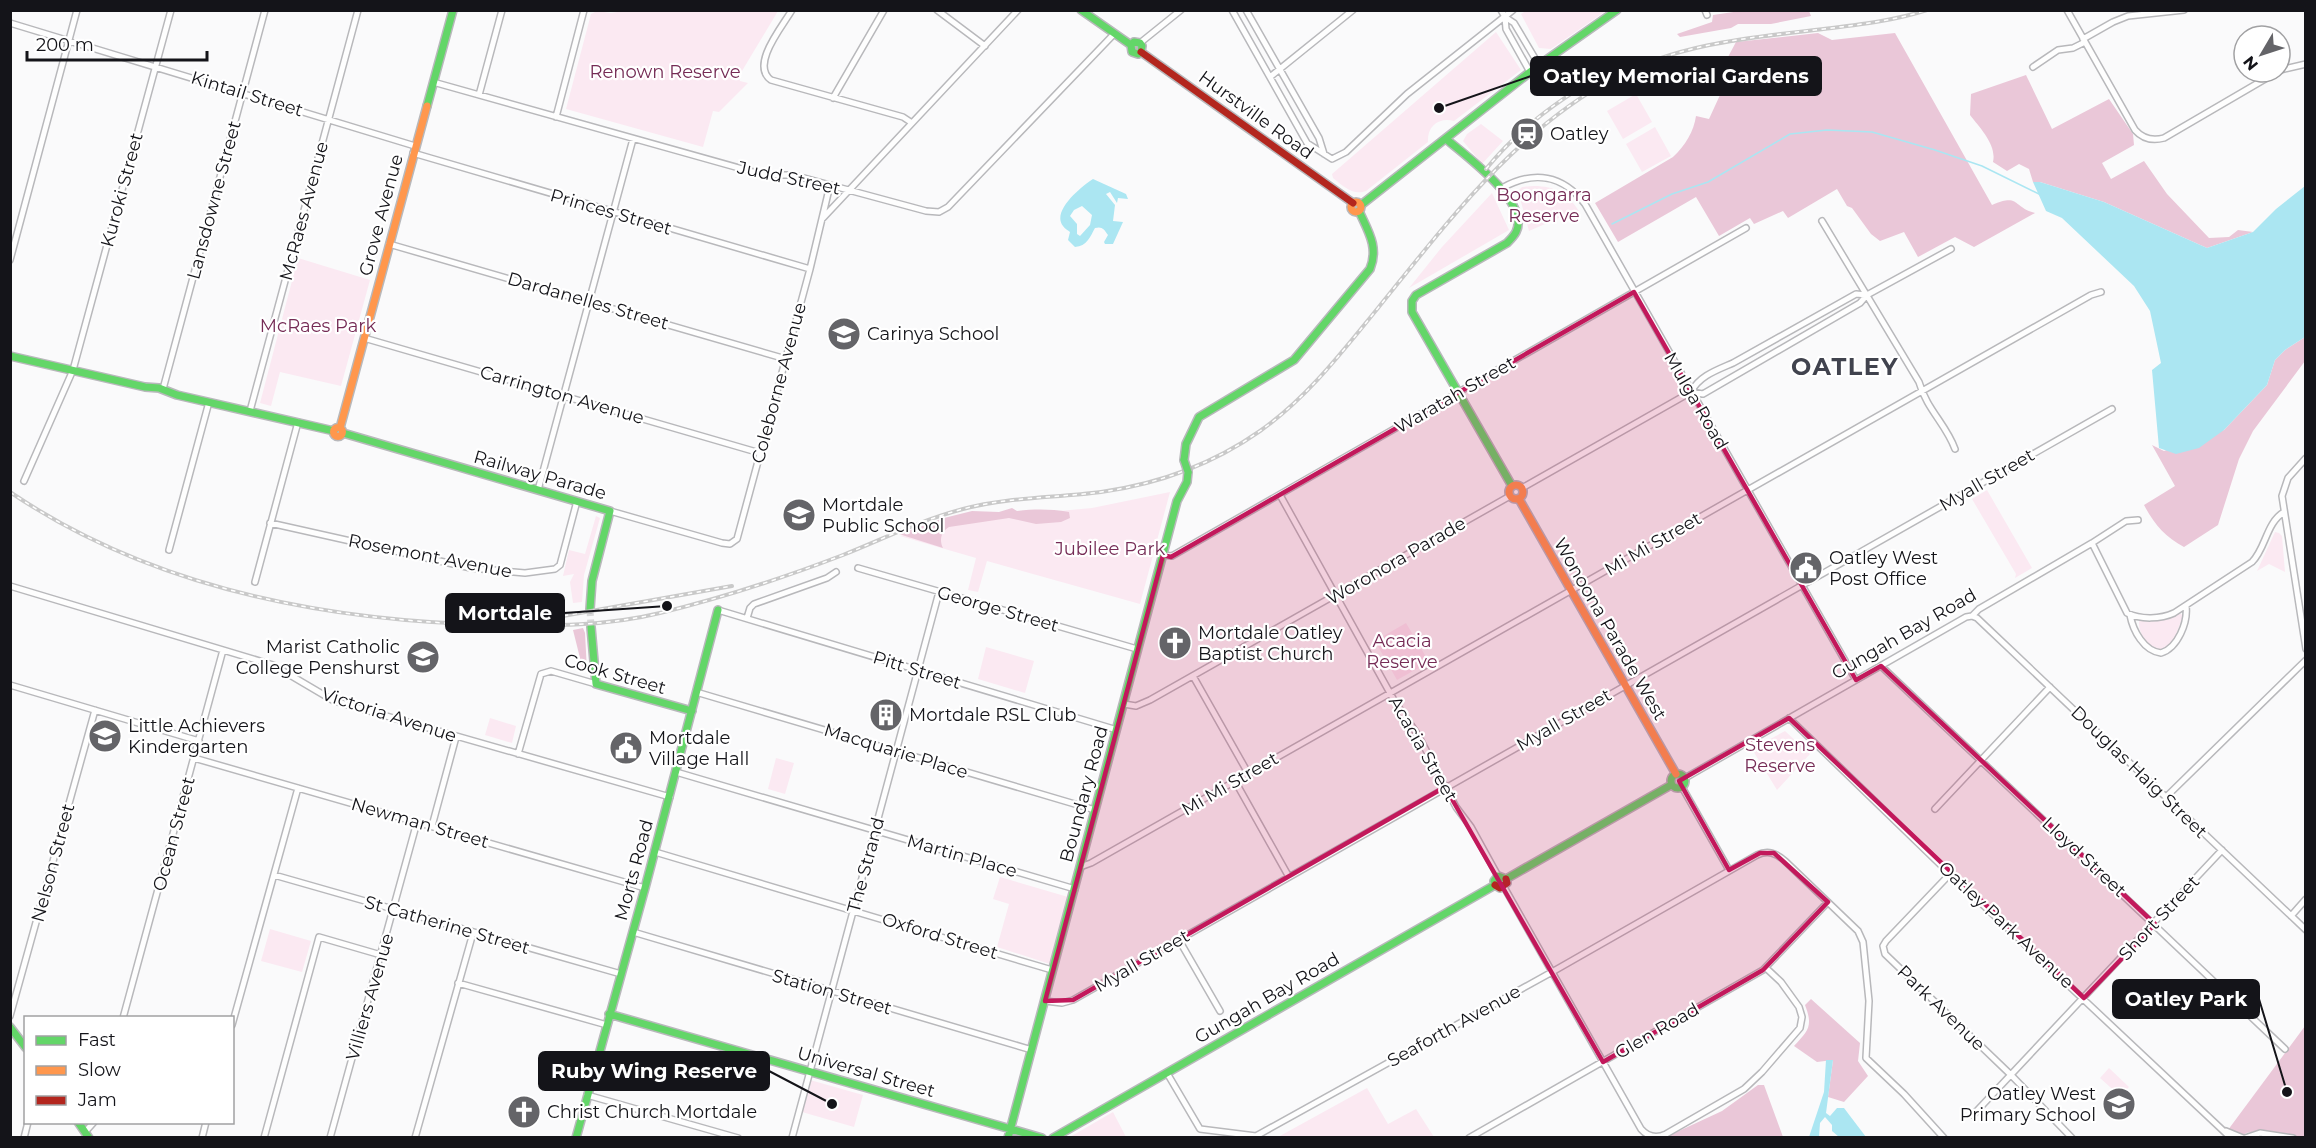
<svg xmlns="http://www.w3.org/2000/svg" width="2316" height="1148" viewBox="0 0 2316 1148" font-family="Montserrat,sans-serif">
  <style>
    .green { fill: #fbe9f2 }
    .forest { fill: #eac7d8 }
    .water { fill: #abe6f2; fill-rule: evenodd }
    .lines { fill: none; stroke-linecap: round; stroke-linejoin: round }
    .stream { stroke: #abe6f2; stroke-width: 1.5 }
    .secondary-tunnel { stroke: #d8d8d9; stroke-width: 7; stroke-dasharray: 7 3.5; stroke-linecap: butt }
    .street-casing { stroke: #b8b8bb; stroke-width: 8 }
    .fast-casing { stroke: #b8b8bb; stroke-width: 10 }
    .slow-casing { stroke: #b8b8bb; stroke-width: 10 }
    .jam-casing { stroke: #b8b8bb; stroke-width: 10 }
    .street { stroke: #fefefe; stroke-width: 5 }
    .fast { stroke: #63d668; stroke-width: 7 }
    .slow { stroke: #ff974d; stroke-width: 7 }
    .jam { stroke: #b3261e; stroke-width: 7 }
    .rail-casing { stroke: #c9c9c9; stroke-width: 4 }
    .rail { stroke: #fff; stroke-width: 1.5; stroke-dasharray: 4.5; stroke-linecap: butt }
    .fast-bridge-casing { stroke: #b8b8bb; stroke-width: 10; stroke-linecap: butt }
    .fast-bridge { stroke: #63d668; stroke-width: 7 }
    .marked { fill: #c2185b; fill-opacity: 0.2; stroke: #c2185b; stroke-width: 4.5; stroke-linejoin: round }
    .labels { text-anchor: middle; stroke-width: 4.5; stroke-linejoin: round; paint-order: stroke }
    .park-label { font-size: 18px; fill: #752b55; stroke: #fff }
    .street-label { font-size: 18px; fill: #141419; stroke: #fff }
    .poi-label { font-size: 18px; fill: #141419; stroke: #fff; text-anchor: start }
    .district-label { font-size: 24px; font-weight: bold; letter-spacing: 1.5px; fill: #41434e; stroke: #fff }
    .leader { fill: none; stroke: #141419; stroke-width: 2 }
    .callout-dot { fill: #141419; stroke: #fff; stroke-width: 2 }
    .callout { fill: #141419; stroke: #141419; stroke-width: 2 }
    .callout-label { font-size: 20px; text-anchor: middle; font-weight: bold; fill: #fff }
  </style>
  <rect width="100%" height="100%" fill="#fafafb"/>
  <path class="green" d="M630,10L778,11L739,76L740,81L748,83L719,112L713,111L703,147L566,109L591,14L597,11L611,13Z
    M1527,10H1606V11L1551,49L1539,48L1521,14Z
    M1496,32L1521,70L1454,121C1439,117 1427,126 1428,142L1366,191C1353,196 1343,186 1333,178L1332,174Z
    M1636,94L1652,122L1623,139L1607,111Z
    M1481,124L1503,141L1482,164L1463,141L1467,134Z
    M1655,127L1671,156L1642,172L1626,144Z
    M1534,186C1555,186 1568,194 1579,211L1563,220L1561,217L1529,231L1518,191L1522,187Z
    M1492,193L1509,230L1409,288L1442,247Z
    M298,258L370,280L341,386L280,372L271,406L260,403Z
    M1987,490L2032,568L2015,578L2016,574L1972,499Z
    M1170,492L1140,604L987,561L978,592L968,590L976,558L900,536L972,519L1092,508Z
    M596,516L600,518L584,575L582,602L573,603L570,582L574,574L563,576L569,550L585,554Z
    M2275,532L2279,533L2282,536L2285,572L2269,564L2257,571Z
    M2180,613L2183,616L2172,645L2161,651C2148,649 2138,633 2139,621L2166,620Z
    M1406,623L1429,662L1397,680L1375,641Z
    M986,647L1034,661L1025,693L978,679Z
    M490,718L516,726L512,743L485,735Z
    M1785,731L1810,754L1777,790L1752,749Z
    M776,758L794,763L785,794L768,789Z
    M1000,877L1068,897L1050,964L997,947L1009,904L993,899Z
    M270,929L311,941L302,972L261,961Z
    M2109,1068L2129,1087L2120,1096L2100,1078Z
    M810,1080L863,1095L854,1127L802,1112Z
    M1367,1088L1388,1124L1416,1109L1434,1137H1278Z
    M1113,1112L1126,1137H1070Z"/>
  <path class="forest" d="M1740,11H1809L1811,16L1771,24H1738L1731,28L1680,37L1677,34L1712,22L1713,15Z
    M1818,33L1832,40L1895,33L1992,205C2020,193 2012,207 2035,213L1974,247L1955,237L1918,257L1904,232L1880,241L1871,234L1852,208L1847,206L1837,189L1788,218L1783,211L1754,224L1750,218L1719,236L1696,197L1618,242L1595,203L1673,157C1685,146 1694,131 1696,116L1709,119L1720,95L1717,85L1718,69L1728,57L1736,42Z
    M2026,75L2052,129L2109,99L2133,134L2134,145L2102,163L2111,179L2144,161L2167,194L2209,238L2229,237L2238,230L2253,232L2207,248L2104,202L2040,182H2033L2029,169L2019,164L2007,171L1993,162C1997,145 1980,128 1970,115L1971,94Z
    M2305,337V361L2253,431L2239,459L2218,525L2184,547C2165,537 2154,524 2144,505L2175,486L2152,445L2164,451L2224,430L2267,385L2275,360L2285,350Z
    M1012,508L1017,511C1036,509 1050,509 1069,512L1070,518L1061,522L1036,524L1009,518L949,527C941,532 939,540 943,548L899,534L944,518L972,511L999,512Z
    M583,628L585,633L587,671L583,670L573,630Z
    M1811,999L1860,1043L1858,1061L1868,1076L1844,1102L1828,1097L1833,1060L1817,1062L1794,1046C1809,1030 1813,1026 1805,1005Z
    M2305,1026V1137H2262L2257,1131L2246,1133L2242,1137L2222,1138Z
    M1758,1085H1764L1783,1137H1666L1722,1111Z"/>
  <path class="water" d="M1093,179L1126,194L1128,199L1118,198L1117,203L1110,192L1106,194L1115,205L1113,221L1123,222L1113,244H1105L1104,242L1108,235C1104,229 1102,226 1095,228C1090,237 1087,246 1075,247L1068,240L1070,232C1068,230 1065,229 1063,226C1051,211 1082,186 1093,179ZM1082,206L1092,215L1090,225L1080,236L1077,234V224L1070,216L1074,210Z
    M2033,182H2040L2104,202L2207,248L2253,232L2276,209L2305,186V337L2285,350L2275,360L2267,385L2224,430L2199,448L2176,454L2159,448L2152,370L2161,363L2150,311L2134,286L2062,218L2046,211Z
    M1826,1060H1833L1826,1113L1830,1116L1837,1108H1844L1866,1137H1839L1832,1131V1125L1825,1117L1820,1123L1819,1137H1809L1824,1092Z"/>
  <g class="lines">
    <path class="stream" d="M1612,224L1672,194L1708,182L1790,134L1827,130L1872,132L1935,150L1982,166L2039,194"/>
    <path class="secondary-tunnel" d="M590,609L591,627"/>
    <g class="street-casing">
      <path id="street" d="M792,10C782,27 750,65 771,80L903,117L912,123
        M937,10L985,46
        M1232,10L1307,143L1332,159L1346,152L1407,94L1513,10
        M1246,10L1319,138L1324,154
        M1501,10L1505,17L1506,29L1530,72
        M1705,10L1707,15
        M2067,10L2135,130C2143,139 2153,141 2164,138L2277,72
        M1505,17L1514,23L1539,65
        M10,23L415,146
        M2083,39L2113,22L2128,16L2184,10
        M1140,43L1181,10
        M2033,67L2058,50L2073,48L2085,42
        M2280,70L2306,64
        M1270,77L1353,10
        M433,82L764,175H793L926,211L939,212L948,207L1114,34
        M479,95L502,10
        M833,98L884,10
        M556,117L584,10
        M413,153L810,269
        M1502,188C1534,170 1563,175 1585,204L1856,680
        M823,218L1018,10
        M1822,221L1919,382C1927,410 1946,424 1955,449
        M389,244L786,359
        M10,260L77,10
        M364,338L760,453
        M163,389L265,10
        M1691,392C1699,376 1717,370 1733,363L1856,294L1867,295
        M250,411L358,10
        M2306,458L2288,478L2282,496L2306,649
        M24,481L73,370L171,10
        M1522,488L1691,392L1703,394L1860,303L1867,295L1951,249
        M538,490L633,139
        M1280,495L1395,702L1418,735L1456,807L1471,827L1498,876
        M610,511L722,543L730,544L737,539L810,269L830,185
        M270,523L471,568L525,573L555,569L560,565L577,501
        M2092,543L2127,613C2141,620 2161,619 2174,613L2252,562C2266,548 2266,523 2284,512
        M169,550L209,402
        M1163,555L1172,556L1746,228
        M858,568L1137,649
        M255,582L298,422
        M10,586L273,665L334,701L670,797
        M718,610L1117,730
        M2130,615C2133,631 2144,651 2161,653C2178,648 2188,622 2186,606
        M1972,616L1977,618L2306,930
        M747,618L750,608L754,604L827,578L836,572
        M1881,666L2285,1049
        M1193,676L1248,773
        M10,685L199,741
        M696,692L1095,810
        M1124,704L1136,706L1150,700L1510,496
        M1789,718L1950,874L2231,1138
        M518,754L541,674L551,671L596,684
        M194,758L645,888
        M676,772L1075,889
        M1685,778L1966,617L1972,616L1979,609L2092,543L2126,521L2138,520
        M1235,781L1289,877
        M1682,787L1729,870
        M2166,797L2306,660
        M1935,809L2050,687
        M432,826L456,737
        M655,852L1052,970
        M1080,867L1091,863L2091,295L2101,292
        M1950,874L1886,941L1883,946L1885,954L2011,1075L2072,1138
        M274,875L621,974
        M1504,887L1641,1129C1648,1137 1656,1139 1666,1134L1744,1089L1762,1072L1800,1028L1802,1017L1799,1007L1781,982L1766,968
        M2291,916L2306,899
        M633,932L1032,1050
        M1179,940L1220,1011
        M458,983L607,1025
        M1045,1001L1062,1003L1073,1000L2112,409
        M10,1016L95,710
        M123,1018L223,650
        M232,1025L298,788
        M1167,1073L1200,1129L1256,1136L1552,972L1757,855C1768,850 1776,853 1785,861L1858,931L1863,942L1869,1001L1866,1058L1904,1094L1944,1138
        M587,1095L738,1138
        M1973,1115L2222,850
        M2226,1131L2243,1138
        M85,1132L94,1122
        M24,1138L28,1122
        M202,1138L206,1122
        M264,1138L319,937L381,955
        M330,1138L417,822
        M415,1138L473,933
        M792,1138L939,592
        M1469,1138L1763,970L1828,902
        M2245,1138L2260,1133L2293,1138"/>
    </g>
    <g class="fast-casing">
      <path id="fast" d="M1081,10L1131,45
        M1131,45L1134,42L1140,43L1142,46L1141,52
        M1131,45L1132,52L1138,54L1141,52
        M427,106L453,10
        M1446,139C1465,155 1531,203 1516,232C1514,236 1510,240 1507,243L1416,295L1412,301V312L1512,486
        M1361,205L1539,65L1617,10
        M10,356L145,387L159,388L177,395L334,431
        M343,433L610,511L592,581L590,609
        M1184,460L1186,444L1199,417L1294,360L1370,269C1379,247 1368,231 1359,211
        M591,627L596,684L692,711
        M1671 781a7 7 0 1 1 14 0a7 7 0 1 1-14 0Z
        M1506,879L1671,785
        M1495,885L1494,881L1498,876L1506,879
        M609,1014L1042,1138
        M10,1027L26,1048
        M78,1122L89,1138
        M576,1138L645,888L718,610
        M1008,1138L1177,501L1187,482L1188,472
        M1053,1138L1495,885"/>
    </g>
    <g class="slow-casing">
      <path id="slow" d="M1351 207a5 5 0 1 1 10 0a5 5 0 1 1-10 0Z
        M333.5 432a4.5 4.5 0 1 1 9 0a4.5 4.5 0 1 1-9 0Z
        M340,428L427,106
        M1509 492a7 7 0 1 1 14 0a7 7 0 1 1-14 0Z
        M1519,499L1676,774"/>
    </g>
    <g class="jam-casing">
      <path id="jam" d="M1141,52L1353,203
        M1495,885L1500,888L1507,883L1506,879"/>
    </g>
    <use href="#street" class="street"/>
    <use href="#fast" class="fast"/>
    <use href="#slow" class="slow"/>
    <use href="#jam" class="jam"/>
    <g class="rail-casing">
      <path id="rail" d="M1486,169C1521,126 1564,95 1612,70
        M10,492C153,589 330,622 500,625C553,626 607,626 660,613C722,598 783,578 843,555C883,539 921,520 963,509C1008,497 1055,498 1101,492C1158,484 1213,464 1260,431C1307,398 1342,352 1378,308C1447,223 1515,131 1614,78C1682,42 1757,37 1832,28C1864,24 1896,20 1927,10
        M546,619L732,586"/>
    </g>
    <use href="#rail" class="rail"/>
    <g class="fast-bridge-casing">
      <path id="fast-bridge" d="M1184,460L1188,472"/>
    </g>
    <use href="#fast-bridge" class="fast-bridge"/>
  </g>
  <path class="marked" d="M1634,292L1856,680L1881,666L2155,924L2084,998L1789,718L1679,781L1729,870L1760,853H1774L1828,902L1763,970L1603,1062L1445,787L1073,1000L1045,1001L1163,555L1171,557Z"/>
  <defs>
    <g id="station-disc" transform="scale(1.725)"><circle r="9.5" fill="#646468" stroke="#fff"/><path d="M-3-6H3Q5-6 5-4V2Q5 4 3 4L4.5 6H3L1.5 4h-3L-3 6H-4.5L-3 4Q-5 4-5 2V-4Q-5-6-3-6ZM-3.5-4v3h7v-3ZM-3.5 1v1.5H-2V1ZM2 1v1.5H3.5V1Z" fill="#fff"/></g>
    <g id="school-disc" transform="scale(1.725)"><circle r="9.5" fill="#646468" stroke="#fff"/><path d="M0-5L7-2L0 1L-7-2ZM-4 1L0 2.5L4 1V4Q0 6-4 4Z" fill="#fff"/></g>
    <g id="civic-disc" transform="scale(1.725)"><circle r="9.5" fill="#646468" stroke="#fff"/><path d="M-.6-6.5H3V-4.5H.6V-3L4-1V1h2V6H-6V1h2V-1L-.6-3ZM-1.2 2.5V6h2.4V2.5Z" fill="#fff"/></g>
    <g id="church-disc" transform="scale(1.725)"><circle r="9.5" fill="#646468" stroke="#fff"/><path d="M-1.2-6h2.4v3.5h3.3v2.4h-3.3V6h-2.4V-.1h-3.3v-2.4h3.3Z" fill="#fff"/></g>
    <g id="building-disc" transform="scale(1.725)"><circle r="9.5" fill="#646468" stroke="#fff"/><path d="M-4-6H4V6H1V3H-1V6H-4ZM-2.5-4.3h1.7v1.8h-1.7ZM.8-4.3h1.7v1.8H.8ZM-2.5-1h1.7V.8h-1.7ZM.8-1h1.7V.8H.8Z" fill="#fff"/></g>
  </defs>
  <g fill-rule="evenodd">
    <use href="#station-disc" x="1527" y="134"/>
    <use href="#school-disc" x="844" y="334"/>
    <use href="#school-disc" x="799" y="515"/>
    <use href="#civic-disc" x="1806" y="568"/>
    <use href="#church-disc" x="1175" y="643"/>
    <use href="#school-disc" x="423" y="657"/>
    <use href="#building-disc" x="886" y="715"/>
    <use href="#school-disc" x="105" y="736"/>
    <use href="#civic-disc" x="626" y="748"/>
    <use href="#school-disc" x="2119" y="1104"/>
    <use href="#church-disc" x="524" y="1112"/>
  </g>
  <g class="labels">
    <g class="park-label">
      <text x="665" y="78">Renown Reserve</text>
      <text x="1544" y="201">Boongarra<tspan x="1544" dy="21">Reserve</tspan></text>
      <text x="318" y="332">McRaes Park</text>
      <text x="1110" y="555">Jubilee Park</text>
      <text x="1402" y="647">Acacia<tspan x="1402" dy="21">Reserve</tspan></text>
      <text x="1780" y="751">Stevens<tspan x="1780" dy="21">Reserve</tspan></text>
    </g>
    <g class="street-label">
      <text transform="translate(247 94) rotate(17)" y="6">Kintail Street</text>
      <text transform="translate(1256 115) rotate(36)" y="6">Hurstville Road</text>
      <text transform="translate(789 178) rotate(12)" y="6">Judd Street</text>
      <text transform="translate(122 190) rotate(-75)" y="6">Kuroki Street</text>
      <text transform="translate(214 200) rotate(-75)" y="6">Lansdowne Street</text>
      <text transform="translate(304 211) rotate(-75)" y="6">McRaes Avenue</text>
      <text transform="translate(611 212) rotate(16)" y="6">Princes Street</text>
      <text transform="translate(381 215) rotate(-75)" y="6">Grove Avenue</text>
      <text transform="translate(588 301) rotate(16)" y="6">Dardanelles Street</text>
      <text transform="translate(779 383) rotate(-75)" y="6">Coleborne Avenue</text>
      <text transform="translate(562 395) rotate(16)" y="6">Carrington Avenue</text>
      <text transform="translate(1455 395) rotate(-30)" y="6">Waratah Street</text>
      <text transform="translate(1696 401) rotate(60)" y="6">Mulga Road</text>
      <text transform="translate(540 475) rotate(16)" y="6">Railway Parade</text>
      <text transform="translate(1987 480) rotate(-30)" y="6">Myall Street</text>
      <text transform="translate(1653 544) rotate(-30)" y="6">Mi Mi Street</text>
      <text transform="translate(430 556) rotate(11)" y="6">Rosemont Avenue</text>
      <text transform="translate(1396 561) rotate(-30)" y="6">Woronora Parade</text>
      <text transform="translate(998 609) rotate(16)" y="6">George Street</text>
      <text transform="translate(1610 629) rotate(60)" y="6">Wonoona Parade West</text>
      <text transform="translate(1904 634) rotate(-30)" y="6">Gungah Bay Road</text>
      <text transform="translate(917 670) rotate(17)" y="6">Pitt Street</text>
      <text transform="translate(615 674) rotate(16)" y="6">Cook Street</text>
      <text transform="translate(389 715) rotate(18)" y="6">Victoria Avenue</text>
      <text transform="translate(1564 720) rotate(-30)" y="6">Myall Street</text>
      <text transform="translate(1423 749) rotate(60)" y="6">Acacia Street</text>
      <text transform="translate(896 751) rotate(17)" y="6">Macquarie Place</text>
      <text transform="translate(2139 772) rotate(44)" y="6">Douglas Haig Street</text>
      <text transform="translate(1230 784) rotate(-30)" y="6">Mi Mi Street</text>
      <text transform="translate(1084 794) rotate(-75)" y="6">Boundary Road</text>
      <text transform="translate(420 823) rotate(16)" y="6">Newman Street</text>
      <text transform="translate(174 834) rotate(-75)" y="6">Ocean Street</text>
      <text transform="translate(962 856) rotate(16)" y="6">Martin Place</text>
      <text transform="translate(2084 857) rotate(43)" y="6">Lloyd Street</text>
      <text transform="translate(53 863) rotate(-75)" y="6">Nelson Street</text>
      <text transform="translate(866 865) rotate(-75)" y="6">The Strand</text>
      <text transform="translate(634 870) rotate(-75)" y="6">Morts Road</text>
      <text transform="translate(2159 918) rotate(-47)" y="6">Short Street</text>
      <text transform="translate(447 925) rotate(16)" y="6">St Catherine Street</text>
      <text transform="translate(2006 925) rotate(43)" y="6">Oatley Park Avenue</text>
      <text transform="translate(940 936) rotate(17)" y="6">Oxford Street</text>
      <text transform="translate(1142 961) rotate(-30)" y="6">Myall Street</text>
      <text transform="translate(832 992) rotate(16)" y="6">Station Street</text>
      <text transform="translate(370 997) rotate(-74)" y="6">Villiers Avenue</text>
      <text transform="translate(1267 998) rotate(-30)" y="6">Gungah Bay Road</text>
      <text transform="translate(1941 1008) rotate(44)" y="6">Park Avenue</text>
      <text transform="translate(1454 1026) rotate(-29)" y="6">Seaforth Avenue</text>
      <text transform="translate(1657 1031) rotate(-30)" y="6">Glen Road</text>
      <text transform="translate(866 1072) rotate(16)" y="6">Universal Street</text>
    </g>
    <g class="poi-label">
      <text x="1550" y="140">Oatley</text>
      <text x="867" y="340">Carinya School</text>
      <text x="822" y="511">Mortdale<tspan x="822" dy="21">Public School</tspan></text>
      <text x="1829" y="564">Oatley West<tspan x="1829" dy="21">Post Office</tspan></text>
      <text x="1198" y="639">Mortdale Oatley<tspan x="1198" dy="21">Baptist Church</tspan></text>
      <text x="400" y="653" text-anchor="end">Marist Catholic<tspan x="400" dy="21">College Penshurst</tspan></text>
      <text x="909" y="721">Mortdale RSL Club</text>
      <text x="128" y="732">Little Achievers<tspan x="128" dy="21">Kindergarten</tspan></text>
      <text x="649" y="744">Mortdale<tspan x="649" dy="21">Village Hall</tspan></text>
      <text x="2096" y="1100" text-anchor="end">Oatley West<tspan x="2096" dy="21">Primary School</tspan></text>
      <text x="547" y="1118">Christ Church Mortdale</text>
    </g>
    <g class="district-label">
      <text x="1845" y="375">OATLEY</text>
    </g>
  </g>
  <path class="leader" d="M1439 108L1531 76M667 606L564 613M2287 1092L2259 999M832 1104L769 1071"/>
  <g class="callout-dot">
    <circle cx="1439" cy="108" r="6"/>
    <circle cx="667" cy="606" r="6"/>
    <circle cx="2287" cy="1092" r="6"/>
    <circle cx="832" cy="1104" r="6"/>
  </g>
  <g class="callout">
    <rect x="1531" y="57" width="290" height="38" rx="6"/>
    <rect x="446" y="594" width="118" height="38" rx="6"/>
    <rect x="2113" y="980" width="146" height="38" rx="6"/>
    <rect x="539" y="1052" width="230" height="38" rx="6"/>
  </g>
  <g class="callout-label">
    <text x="1676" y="83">Oatley Memorial Gardens</text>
    <text x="505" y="620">Mortdale</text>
    <text x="2186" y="1006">Oatley Park</text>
    <text x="654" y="1078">Ruby Wing Reserve</text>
  </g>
  <rect width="2316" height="1148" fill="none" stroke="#141419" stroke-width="24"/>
  <rect x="24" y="1016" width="210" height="108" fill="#ffffff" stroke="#a1a1a3" stroke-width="1.5"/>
  <rect x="36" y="1036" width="30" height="9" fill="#63d668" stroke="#a1a1a3" stroke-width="1.5"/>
  <text x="78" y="1046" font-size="18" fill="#141419">Fast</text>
  <rect x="36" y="1066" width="30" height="9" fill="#ff974d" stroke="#a1a1a3" stroke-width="1.5"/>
  <text x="78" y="1076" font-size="18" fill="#141419">Slow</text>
  <rect x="36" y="1096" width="30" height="9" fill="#b3261e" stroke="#a1a1a3" stroke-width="1.5"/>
  <text x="78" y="1106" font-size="18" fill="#141419">Jam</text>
  <g transform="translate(2262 54) rotate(231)"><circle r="28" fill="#ffffff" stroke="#a1a1a3" stroke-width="1.5"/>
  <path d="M0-4.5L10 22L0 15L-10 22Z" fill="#646468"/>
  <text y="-9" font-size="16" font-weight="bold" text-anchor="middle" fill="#141419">N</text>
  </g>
  <path d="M27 51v9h180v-9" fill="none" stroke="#141419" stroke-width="3"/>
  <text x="36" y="51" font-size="18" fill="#141419" stroke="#ffffff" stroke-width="4.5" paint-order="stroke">200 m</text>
</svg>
